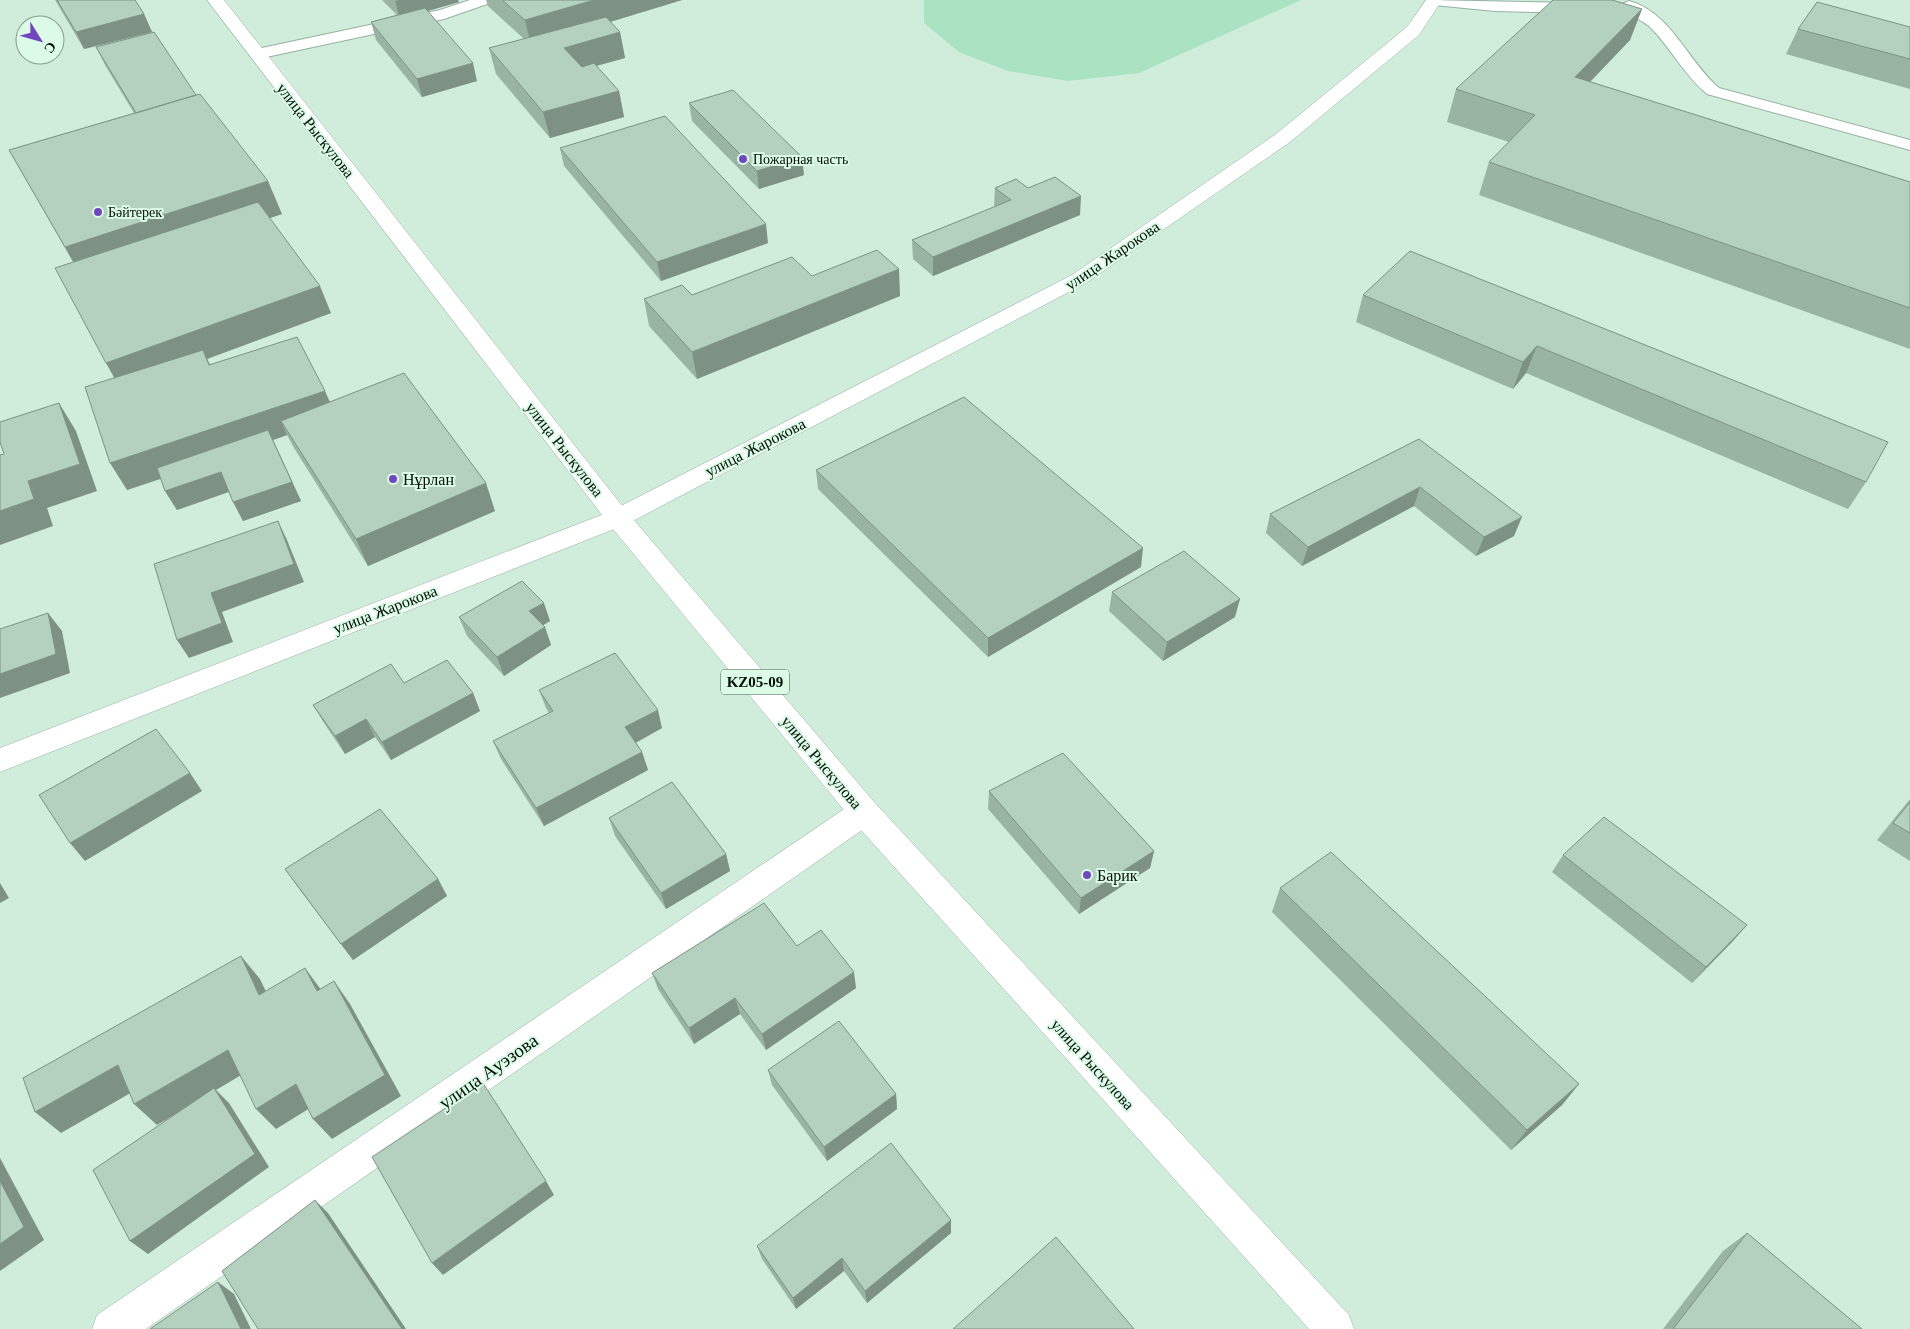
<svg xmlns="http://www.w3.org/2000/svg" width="1910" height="1329" viewBox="0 0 1910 1329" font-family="Georgia,serif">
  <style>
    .green { fill: #a9e3c1 }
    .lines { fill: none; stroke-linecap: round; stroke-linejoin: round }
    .service-casing { stroke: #95b2a0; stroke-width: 2 }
    .minor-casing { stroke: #95b2a0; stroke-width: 1 }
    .primary-casing { stroke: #95b2a0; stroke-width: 1 }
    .service { fill: #fff; fill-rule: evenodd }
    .minor { fill: #fff; fill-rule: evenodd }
    .primary { fill: #fff; fill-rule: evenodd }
    .wall { fill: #9ab4a3 }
    .shaded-wall { fill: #7d9285 }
    .building { fill: #b3d1be; stroke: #7d9285 }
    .poi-dot { fill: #7147bf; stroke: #dcfbe7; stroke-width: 2 }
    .labels { text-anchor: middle; stroke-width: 4; stroke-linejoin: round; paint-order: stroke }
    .far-poi-label { font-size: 14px; fill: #050f09; stroke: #dcfbe7; text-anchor: start }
    .shield { fill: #dcfbe7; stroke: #46564c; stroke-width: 1 }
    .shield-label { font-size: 15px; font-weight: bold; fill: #050f09 }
    .street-label { font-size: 16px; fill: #050f09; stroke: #dcfbe7 }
    .poi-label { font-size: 16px; fill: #050f09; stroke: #dcfbe7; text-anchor: start }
    .near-street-label { font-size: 19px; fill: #050f09; stroke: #dcfbe7 }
  </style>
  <rect width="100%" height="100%" fill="#cfedda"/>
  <path class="green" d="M924,0H1301L1139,73L1068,81L1008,71L959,52L924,23Z"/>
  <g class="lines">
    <g class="service-casing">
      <path id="service" d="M470,0H493L490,3L444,19L257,59L251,57L249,54L251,51L257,49L440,10Z
        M1426,0L1579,3L1584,5L1587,8L1584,11L1579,13L1495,11L1434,5L1429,3Z
        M1629,1C1671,12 1688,62 1719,88L1910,140V150L1707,94C1685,76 1672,50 1652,29C1644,20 1628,16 1621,6L1624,3Z"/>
    </g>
    <g class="minor-casing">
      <path id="minor" d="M1426,0H1442L1419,35L1290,142L1086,283L627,524L0,772V748L609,512L1072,275L1276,134L1407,27Z
        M864,800L875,803L879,812L875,821L169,1313L146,1329H92L97,1315L853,803Z"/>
    </g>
    <g class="primary-casing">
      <path id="primary" d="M207,0H224L627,512L875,803L1349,1315L1354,1329H1309L853,821L609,524Z"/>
    </g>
    <use href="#service" class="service"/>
    <use href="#minor" class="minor"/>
    <use href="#primary" class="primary"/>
  </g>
  <path class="wall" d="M55,0H135L144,14L152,32L84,49Z
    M382,0H458L459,2L427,11L477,81L422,97L376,40L371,22L397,15Z
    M486,0H682L610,22L620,32L625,58L596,66L619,91L624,117L550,138L496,74L489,48L524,39L488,6Z
    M1642,9L1630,40L1590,82L1910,182V349L1479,195L1489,162L1509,142L1447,122L1456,89Z
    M1910,27V89L1786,54L1798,29Z
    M96,47L196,95L282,214L269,218L331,313L207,359L210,365L330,402L495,511L368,566L294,448L287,435L273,440L301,501L243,521L229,492L177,510L165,491L161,479L127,490L114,378L73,262L9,150L134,113L105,65Z
    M689,103L804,175L759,189L692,121Z
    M560,148L768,243L661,281L564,166Z
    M995,188H1028L1080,215L933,276L913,259L912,240L994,207Z
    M1410,251L1866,482L1848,509L1526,373L1513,389L1356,322L1363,295Z
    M812,276L900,296L697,379L649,326L644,299L692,295Z
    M1419,439L1514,536L1476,556L1414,506L1302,566L1266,533L1270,514Z
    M816,470L1141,567L988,657L818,489Z
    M1112,592L1235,617L1163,661L1109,611Z
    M459,617L550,621L543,625L545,627L551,645L504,676L467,636Z
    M404,683L473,693L480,711L391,760L375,737L345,754L324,723L313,705Z
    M539,690L662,728L636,743L642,752L648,770L544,826L501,759L493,741L549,713L546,708Z
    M989,791L1154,851L1150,868L1079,914L988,809Z
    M1910,799V861L1877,840Z
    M609,818L726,854L730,871L666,909L615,836Z
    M1563,855L1733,941L1692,983L1552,872Z
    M285,869L438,879L447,896L353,960L297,886Z
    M1280,888L1579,1084L1562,1105L1511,1150L1272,912Z
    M797,946L856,988L766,1050L740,1014L694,1044L658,989L652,973Z
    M768,1070L896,1094L897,1109L827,1161L772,1085Z
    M951,1220V1233L867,1303L844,1271L796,1309L762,1259L757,1246Z
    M1747,1233L1862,1329H1663L1723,1251Z"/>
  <path class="shaded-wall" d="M399,0H458L459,2L400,19L395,1Z
    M594,0H682L531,46L525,20Z
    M1642,9L1630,40L1564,109L1575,77Z
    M144,14L152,32L84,49L76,32Z
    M620,32L625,58L570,73L564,48Z
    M473,63L477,81L422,97L417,79Z
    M619,91L624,117L550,138L543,112Z
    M802,157L804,175L759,189L757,171Z
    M268,181L282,214L84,281L65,247Z
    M1081,196L1080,215L933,276V257Z
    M766,224L768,243L661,281L657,262Z
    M899,269L900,296L697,379L692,352Z
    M320,286L331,313L207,359L217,377L121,390L106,363Z
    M1537,346L1526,373L1513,389L1523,362Z
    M325,391L337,418L281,421L287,435L273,440L301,501L243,521L233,502L273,440L127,490L110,463Z
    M59,403L76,431L97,491L47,508L53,526L0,545V511L28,481Z
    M221,472L231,491L177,510L165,491Z
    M486,483L495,511L368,566L356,539Z
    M1420,487L1414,506L1302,566L1308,547Z
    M1522,517L1514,536L1476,556L1484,537Z
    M278,521L287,540L304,582L222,612L233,642L189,658L177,640L211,593Z
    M1143,548L1141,567L988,657V638Z
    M1240,599L1235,617L1163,661L1167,642Z
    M544,603L550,621L535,630L529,611Z
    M48,613L62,631L70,673L0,698V674Z
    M545,627L551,645L504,676L497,657Z
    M473,693L480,711L391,760L382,742Z
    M658,710L662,728L631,745L625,727Z
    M366,719L375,737L345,754L335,736Z
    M642,752L648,770L544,826L536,808Z
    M190,773L202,791L85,861L70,843Z
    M1154,851L1150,868L1079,914L1081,898Z
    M726,854L730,871L666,909L661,893Z
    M438,879L447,896L353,960L341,944Z
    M0,883L9,898L0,903Z
    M1747,925L1733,941L1692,983L1706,967Z
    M241,956L260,979L278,1017L259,995Z
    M305,968L322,991H317Z
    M854,972L856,988L766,1050L762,1034Z
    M334,981L350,1004L401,1096L332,1139L313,1119Z
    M735,998L740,1014L694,1044L689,1028Z
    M228,1050L248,1071L216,1090L229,1103L269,1167L148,1254L130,1241L216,1090L157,1125L134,1104Z
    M118,1065L141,1087L61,1133L35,1112Z
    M296,1084L315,1105L276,1129L256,1109Z
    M1579,1084L1562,1105L1511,1150L1527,1130Z
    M896,1094L897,1109L827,1161L824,1147Z
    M0,1158L44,1240L0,1271Z
    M546,1181L554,1195L443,1275L432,1263Z
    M315,1200L328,1213L406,1329H402Z
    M951,1220V1233L867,1303L865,1291Z
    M842,1258L844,1271L796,1309L793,1298Z
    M218,1282L234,1294L251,1329H241Z"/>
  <path class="building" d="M57,0H135L144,14L76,32Z
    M502,0H594L525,20Z
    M1553,0H1612L1642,9L1575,77L1910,182V308L1489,162L1535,115L1456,89Z
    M1817,2L1910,27V59L1798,29Z
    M425,8L473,63L417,79L371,22Z
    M606,17L620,32L564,48L582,67L594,63L619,91L543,112L489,48Z
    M154,32L196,95L136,113L96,47Z
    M733,90L802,157L757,171L689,103Z
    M200,94L268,181L65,247L9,150Z
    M665,116L766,224L657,262L560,148Z
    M1055,177L1081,196L933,257L912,240L1011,200L995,188L1016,179L1028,188Z
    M258,202L320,286L106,363L55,268Z
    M877,250L899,269L692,352L644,299L682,285L692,295L792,257L812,276Z
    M1410,251L1888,442L1866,482L1537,346L1523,362L1363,295Z
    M297,337L325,391L110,463L85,387L203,350L209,365Z
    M404,373L486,483L356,539L281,421Z
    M964,397L1143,548L988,638L816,470Z
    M59,403L80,464L28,481L34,499L0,511V455L4,454L0,442V422Z
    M268,430L292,482L233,502L221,472L165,491L157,468Z
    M1419,439L1522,517L1484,537L1420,487L1308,547L1270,514Z
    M278,521L294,564L211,593L222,623L177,640L154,564Z
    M1184,551L1240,599L1167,642L1112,592Z
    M522,581L544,603L529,611L545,627L497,657L459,617Z
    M48,613L56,654L0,674V629Z
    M615,653L658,710L625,727L642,752L536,808L493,741L553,711L539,690Z
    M447,660L473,693L382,742L366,719L335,736L313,705L391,664L404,683Z
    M156,729L190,773L70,843L39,795Z
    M1063,753L1154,851L1081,898L989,791Z
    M672,782L726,854L661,893L609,818Z
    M1910,802V833L1893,823Z
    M380,809L438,879L341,944L285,869Z
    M1604,817L1747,925L1706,967L1563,855Z
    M1331,852L1579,1084L1527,1130L1280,888Z
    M764,903L797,946L821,930L854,972L762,1034L735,998L689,1028L652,973Z
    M241,956L259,995L305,968L317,991L334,981L385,1075L313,1119L296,1084L256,1109L228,1050L134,1104L118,1065L35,1112L23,1078Z
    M839,1021L896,1094L824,1147L768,1070Z
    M483,1083L546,1181L432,1263L372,1157Z
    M214,1088L255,1154L130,1241L93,1170Z
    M891,1143L951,1220L865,1291L842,1258L793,1298L757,1246Z
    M0,1181L24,1227L0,1244Z
    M315,1200L402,1329H258L222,1271Z
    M1747,1233L1862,1329H1673Z
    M1056,1237L1134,1329H953Z
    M218,1282L241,1329H150Z"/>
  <g class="poi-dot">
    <circle cx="743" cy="159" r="5"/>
    <circle cx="98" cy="212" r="5"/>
    <circle cx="393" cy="479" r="5"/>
    <circle cx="1087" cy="875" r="5"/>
  </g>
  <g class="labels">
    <g class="far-poi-label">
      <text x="753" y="164">Пожарная часть</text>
      <text x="108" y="217">Бәйтерек</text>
    </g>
    <rect class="shield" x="721" y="669.5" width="68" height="25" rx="4"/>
    <g class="shield-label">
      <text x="755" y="687">KZ05-09</text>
    </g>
    <g class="street-label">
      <text transform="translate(316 130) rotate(52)" y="6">улица Рыскулова</text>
      <text transform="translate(1112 255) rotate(-34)" y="6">улица Жарокова</text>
      <text transform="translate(755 447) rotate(-27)" y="6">улица Жарокова</text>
      <text transform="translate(565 449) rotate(52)" y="6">улица Рыскулова</text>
      <text transform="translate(385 609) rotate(-21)" y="6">улица Жарокова</text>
      <text transform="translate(822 762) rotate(50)" y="6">улица Рыскулова</text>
      <text transform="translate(1093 1064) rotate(48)" y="6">улица Рыскулова</text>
    </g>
    <g class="poi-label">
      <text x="403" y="485">Нұрлан</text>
      <text x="1097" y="881">Барик</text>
    </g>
    <g class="near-street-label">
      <text transform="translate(488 1071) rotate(-35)" y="7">улица Ауэзова</text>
    </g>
  </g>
  <g transform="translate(40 40) rotate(127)"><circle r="24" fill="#dcfbe7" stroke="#869d8e"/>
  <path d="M0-4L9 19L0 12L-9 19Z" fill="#7147bf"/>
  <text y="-8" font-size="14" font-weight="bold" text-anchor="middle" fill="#050f09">С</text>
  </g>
</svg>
